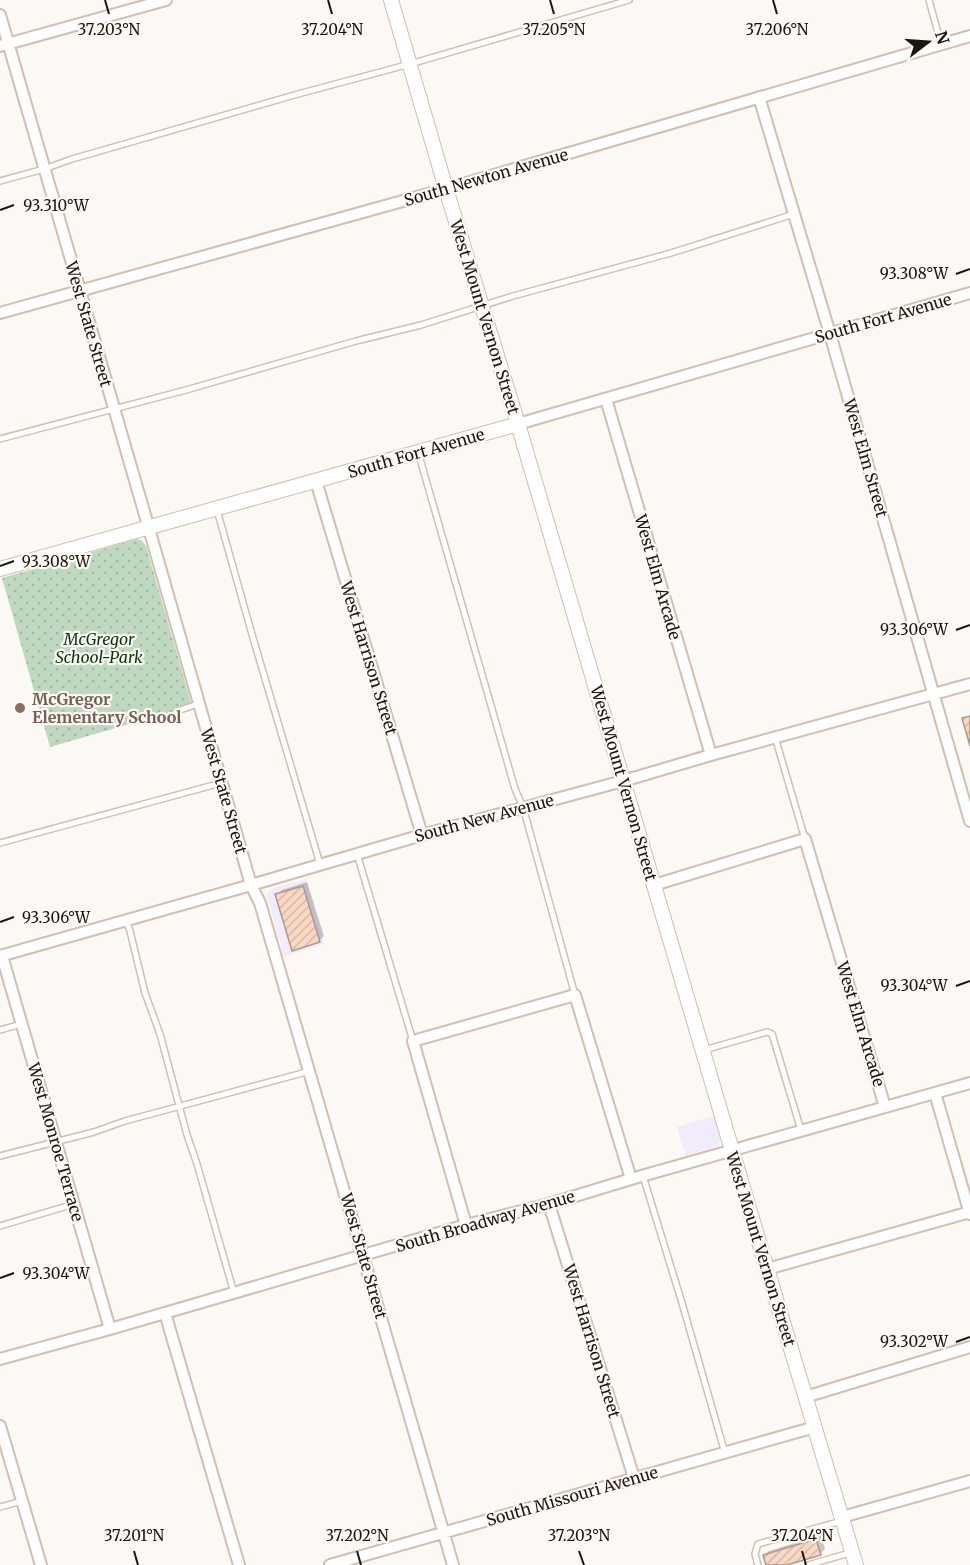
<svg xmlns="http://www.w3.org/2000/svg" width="970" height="1565" viewBox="0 0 970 1565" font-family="Merriweather,serif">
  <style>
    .commercial { fill: #f2ebfc }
    .park { fill: url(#park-dots) }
    .pitch { fill: #bed9bf }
    .shadow { fill: #0003 }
    .building { fill: url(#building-hatch); stroke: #af988c; stroke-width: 1.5 }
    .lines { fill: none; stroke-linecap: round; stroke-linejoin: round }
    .service-casing { stroke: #d3beaf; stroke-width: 8 }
    .minor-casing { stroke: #d3beaf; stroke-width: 14 }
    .tertiary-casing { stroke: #d3beaf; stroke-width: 16 }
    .service { stroke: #fff; stroke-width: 5 }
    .minor { stroke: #fff; stroke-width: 10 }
    .tertiary { stroke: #fff; stroke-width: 14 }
    .ticks { fill: none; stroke: #1d1510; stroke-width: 2 }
    .education-dot { fill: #8d6e63; stroke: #fcf8f4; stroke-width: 2 }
    .labels { text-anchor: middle; stroke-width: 4.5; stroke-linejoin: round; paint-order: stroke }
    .street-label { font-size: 16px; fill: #1d1510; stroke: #fcf8f4 }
    .park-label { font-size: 16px; font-style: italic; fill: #053810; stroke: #fcf8f4 }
    .education-label { font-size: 16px; font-weight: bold; fill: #785e54; stroke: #fcf8f4; text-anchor: start }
    .ticks-label { font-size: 15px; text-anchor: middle; fill: #1d1510; stroke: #fcf8f4; stroke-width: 4.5; stroke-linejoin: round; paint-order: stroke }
  </style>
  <defs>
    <pattern id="park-dots" width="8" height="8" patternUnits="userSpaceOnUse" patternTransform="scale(1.5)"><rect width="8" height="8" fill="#bed9bf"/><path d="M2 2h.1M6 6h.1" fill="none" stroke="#a3b9a3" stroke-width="1.8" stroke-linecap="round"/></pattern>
    <pattern id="building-hatch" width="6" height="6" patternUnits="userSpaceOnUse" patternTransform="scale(1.5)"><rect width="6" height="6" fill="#f9d7c5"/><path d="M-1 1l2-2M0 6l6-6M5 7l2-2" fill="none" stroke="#d5b8a8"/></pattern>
  </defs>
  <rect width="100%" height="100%" fill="#fcf8f4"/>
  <path class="commercial" d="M306,879L324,944L284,957L268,899V893L271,889Z
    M714,1116L720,1137V1142L717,1146L686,1156L677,1127Z"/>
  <path class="park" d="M137,539L141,540L146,546L192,706L50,747L2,578Z"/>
  <path class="pitch" d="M107,685L115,713L87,721L78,693Z"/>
  <path class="shadow" d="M307,882L324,936L319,941L277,895L282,890Z
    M821,1535L825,1549L820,1554L782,1565H768L765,1555L769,1551Z"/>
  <path class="building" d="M970,716V746L962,718Z
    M303,886L320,942L292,951L275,894Z
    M816,1539L821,1555L787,1565H766L763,1555Z"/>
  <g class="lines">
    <g class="service-casing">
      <path id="service" d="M929,0L941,44
        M0,181L44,169L72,159L298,94L410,64L629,0
        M0,439L186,390L356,341L421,325L513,296L671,253L794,214
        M418,452L515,789L523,807L575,995
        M217,510L253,638L320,864
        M180,710L198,704
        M775,737L805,839
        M0,843L221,783
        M357,854L413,1041
        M126,921L130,931L145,993L160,1034L187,1135L197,1164L234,1293
        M0,1030L22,1024
        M704,1050L767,1032L772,1034L801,1130
        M0,1156L94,1132L125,1121L310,1071
        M643,1176L682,1303L725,1453
        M0,1226L74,1204
        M0,1507L22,1501
        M758,1565L755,1554L758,1544L842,1521
        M808,1565L853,1552"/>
    </g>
    <g class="minor-casing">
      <path id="minor" d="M0,15C85,304 168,595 251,885L260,903L453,1565
        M0,46L166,0
        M759,97L830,334L970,821
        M0,313L446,189L970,36
        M606,399L711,755
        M518,424L970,293
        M316,481L422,835
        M654,885L805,839L885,1107
        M0,956L251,885L422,835L623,781L711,755L970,684
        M2,956L110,1329
        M935,1093L970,1214
        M549,1204L634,1478
        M466,1225L413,1041L575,995L631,1179
        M767,1269L970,1212
        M165,1313L239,1565
        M0,1359L110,1329L466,1225L549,1204L631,1179L970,1083
        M805,1397L970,1347
        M0,1426L41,1565
        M842,1517L970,1481
        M330,1565L815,1427"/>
    </g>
    <g class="tertiary-casing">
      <path id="tertiary" d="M391,0L446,189L518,424L767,1269L856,1565
        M0,569L518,424"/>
    </g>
    <use href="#service" class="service"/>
    <use href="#minor" class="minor"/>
    <use href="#tertiary" class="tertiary"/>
  </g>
  <path class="ticks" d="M105,0L109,14M328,0L332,14M550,0L554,14M773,0L777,14M0,210L14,205M956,274L970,269M0,566L14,561M956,630L970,625M0,922L14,917M956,986L970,981M0,1278L14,1273M956,1342L970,1337M134,1551L138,1565M357,1551L361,1565M579,1551L584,1565M802,1551L806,1565"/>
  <circle class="education-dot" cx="20" cy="708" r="6"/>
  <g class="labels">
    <g class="street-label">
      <text transform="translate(486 177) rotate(-16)" y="6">South Newton Avenue</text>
      <text transform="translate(485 317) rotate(73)" y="6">West Mount Vernon Street</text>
      <text transform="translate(883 318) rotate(-16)" y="6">South Fort Avenue</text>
      <text transform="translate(89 324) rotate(74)" y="6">West State Street</text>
      <text transform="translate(416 453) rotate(-16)" y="6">South Fort Avenue</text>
      <text transform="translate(866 458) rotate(74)" y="6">West Elm Street</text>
      <text transform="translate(658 577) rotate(74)" y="6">West Elm Arcade</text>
      <text transform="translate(369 658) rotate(73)" y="6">West Harrison Street</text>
      <text transform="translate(624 783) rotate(74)" y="6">West Mount Vernon Street</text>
      <text transform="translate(224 791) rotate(74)" y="6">West State Street</text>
      <text transform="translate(484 818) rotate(-15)" y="6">South New Avenue</text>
      <text transform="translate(861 1024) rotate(73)" y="6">West Elm Arcade</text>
      <text transform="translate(56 1142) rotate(74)" y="6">West Monroe Terrace</text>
      <text transform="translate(485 1221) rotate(-16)" y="6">South Broadway Avenue</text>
      <text transform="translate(761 1249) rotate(73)" y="6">West Mount Vernon Street</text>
      <text transform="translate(364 1256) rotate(74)" y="6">West State Street</text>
      <text transform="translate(592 1341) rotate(73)" y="6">West Harrison Street</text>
      <text transform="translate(572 1496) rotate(-16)" y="6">South Missouri Avenue</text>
    </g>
    <g class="park-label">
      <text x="99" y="645">McGregor<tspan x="99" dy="18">School-Park</tspan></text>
    </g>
    <g class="education-label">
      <text x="32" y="705">McGregor<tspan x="32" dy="18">Elementary School</tspan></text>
    </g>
  </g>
  <g class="ticks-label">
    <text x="109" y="35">37.203°N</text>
    <text x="332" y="35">37.204°N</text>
    <text x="554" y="35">37.205°N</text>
    <text x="777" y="35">37.206°N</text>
    <text x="56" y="211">93.310°W</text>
    <text x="914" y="279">93.308°W</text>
    <text x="56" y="567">93.308°W</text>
    <text x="914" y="635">93.306°W</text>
    <text x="56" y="923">93.306°W</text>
    <text x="914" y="991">93.304°W</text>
    <text x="56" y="1279">93.304°W</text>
    <text x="914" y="1347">93.302°W</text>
    <text x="134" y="1541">37.201°N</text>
    <text x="357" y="1541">37.202°N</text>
    <text x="579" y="1541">37.203°N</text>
    <text x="802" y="1541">37.204°N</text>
  </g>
  <g transform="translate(928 42) rotate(73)" stroke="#fcf8f4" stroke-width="4.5" paint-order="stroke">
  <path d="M0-4.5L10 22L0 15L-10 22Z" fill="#1d1510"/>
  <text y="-9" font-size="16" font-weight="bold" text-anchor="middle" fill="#1d1510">N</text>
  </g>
</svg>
